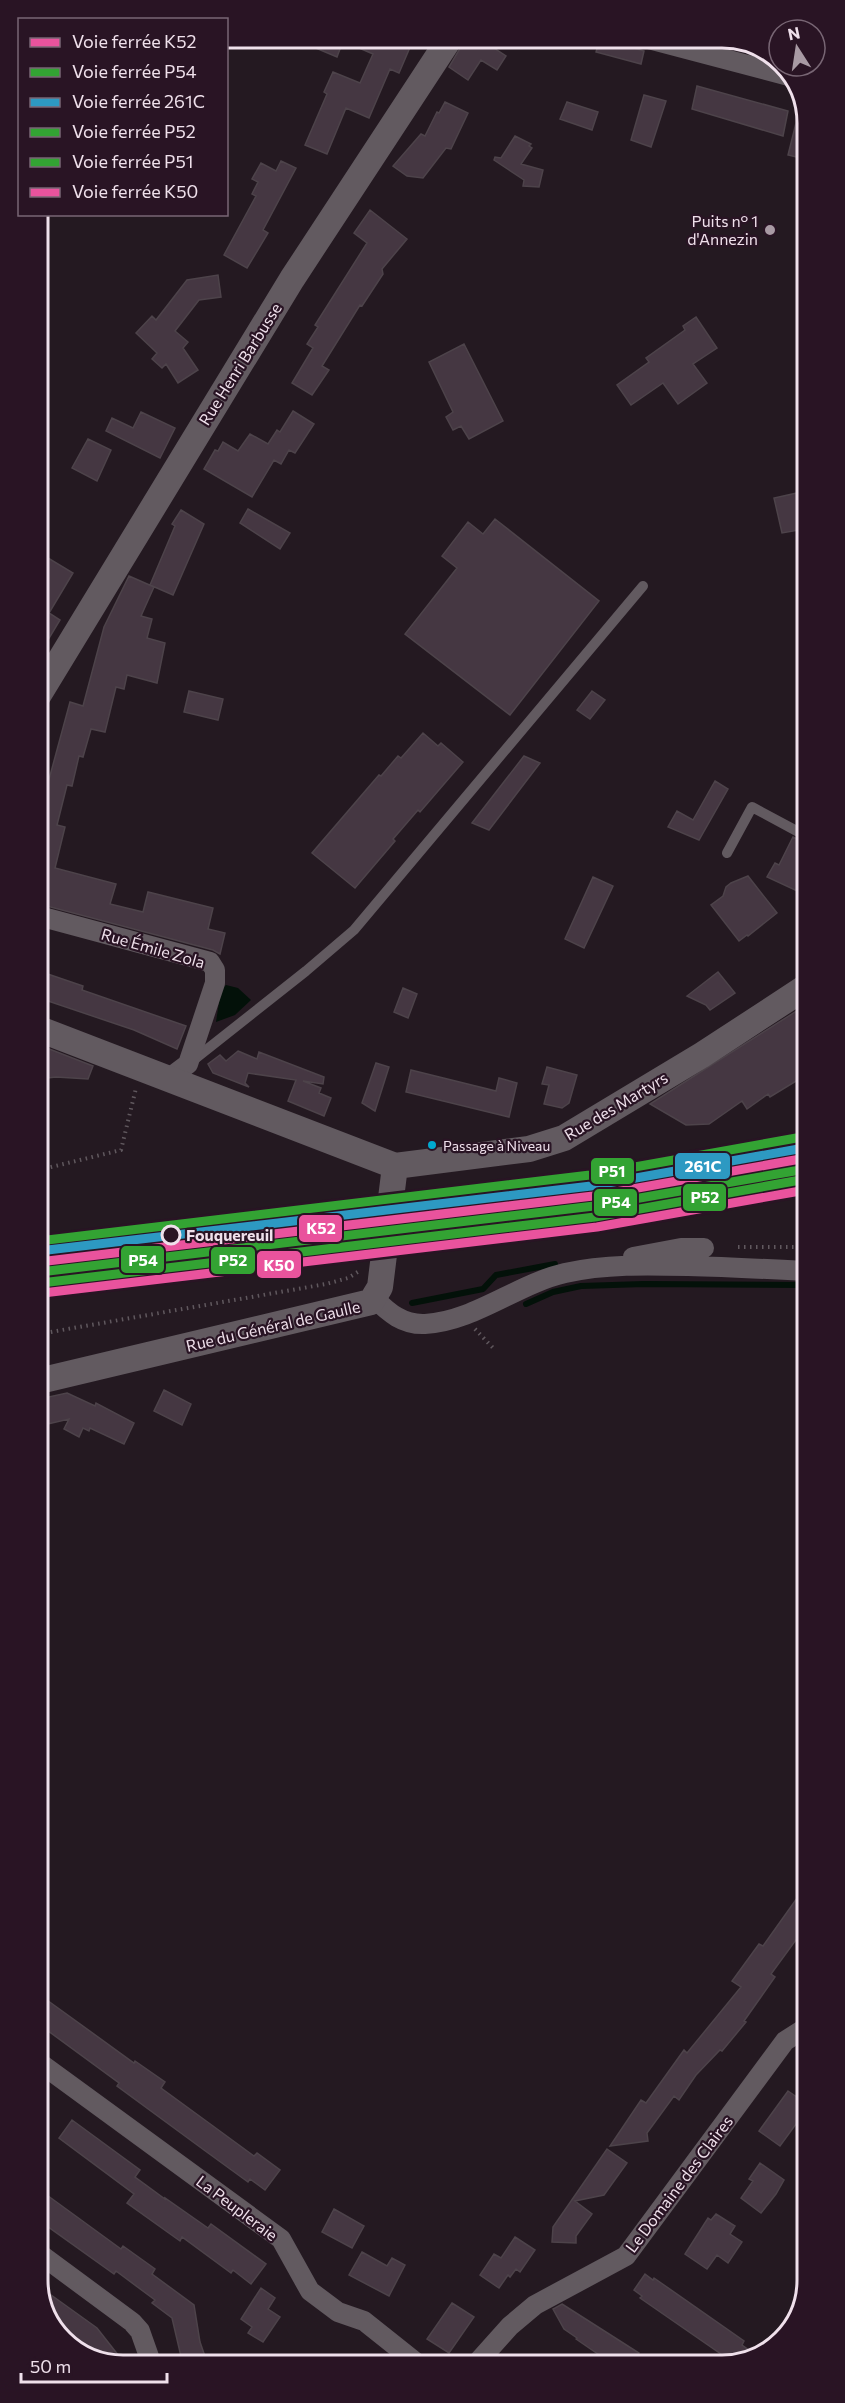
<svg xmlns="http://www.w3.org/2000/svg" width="845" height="2403" viewBox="0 0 845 2403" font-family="Commissioner,sans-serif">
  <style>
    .water { fill: #031109 }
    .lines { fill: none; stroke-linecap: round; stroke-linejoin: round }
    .stream { stroke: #031109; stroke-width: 6 }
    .building { fill: #453742; stroke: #4d434a; stroke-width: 1.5 }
    .path { stroke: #60585e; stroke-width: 4; stroke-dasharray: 1.5 4.5; stroke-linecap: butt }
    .service { stroke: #625a60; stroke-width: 10 }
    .minor { stroke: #625a60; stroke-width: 20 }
    .tertiary { stroke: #625a60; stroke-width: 26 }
    .rail-1-casing { stroke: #291424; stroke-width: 14 }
    .rail-2-casing { stroke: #291424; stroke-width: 14 }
    .rail-3-casing { stroke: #291424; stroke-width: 14 }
    .rail-4-casing { stroke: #291424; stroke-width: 14 }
    .rail-5-casing { stroke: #291424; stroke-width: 14 }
    .rail-6-casing { stroke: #291424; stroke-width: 14 }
    .rail-1 { stroke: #e9539d; stroke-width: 9 }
    .rail-2 { stroke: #33a333; stroke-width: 9 }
    .rail-3 { stroke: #2d99c2; stroke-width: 9 }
    .rail-4 { stroke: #33a333; stroke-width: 9 }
    .rail-5 { stroke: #33a333; stroke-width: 9 }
    .rail-6 { stroke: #e9539d; stroke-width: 9 }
    .poi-dot { fill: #a89aa4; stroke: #291424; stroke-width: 2 }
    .bus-dot { fill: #00a9ce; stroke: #291424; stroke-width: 2 }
    .stop-dot { fill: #291424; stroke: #efe0eb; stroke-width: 3 }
    .labels { text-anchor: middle; stroke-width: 4.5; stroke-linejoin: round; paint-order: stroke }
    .bus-label { font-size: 14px; fill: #efe0eb; stroke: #291424; text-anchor: start }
    .poi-label { font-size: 16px; fill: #efe0eb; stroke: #291424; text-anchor: end }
    .street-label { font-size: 16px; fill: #efe0eb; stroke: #291424 }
    .stop-label { font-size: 16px; font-weight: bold; fill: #efe0eb; stroke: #291424; text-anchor: start }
    .rim { fill: none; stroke: #efe0eb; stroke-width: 3 }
    .line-badge { stroke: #291424; stroke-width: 2 }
    .badge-label { font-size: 16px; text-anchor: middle; font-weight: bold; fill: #fff }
  </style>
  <rect width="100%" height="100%" fill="#241921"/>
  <path class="water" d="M226,985L238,988L251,1000L235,1015L216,1022L221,989Z"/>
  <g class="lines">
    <path class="stream" d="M39,1294L315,1262
      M412,1303L483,1289L496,1275L555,1264
      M526,1304L553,1292L581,1286L644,1284L806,1285"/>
  </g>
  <path class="building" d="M292,38H414L399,73L390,69L369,118L346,108L327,154L305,145L327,94L324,92L333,72L360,83L373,54L343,41L337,57Z
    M466,38H496L491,46L506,56L497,70L481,60L468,80L449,67Z
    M600,38L644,51L641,64L596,52Z
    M697,86L788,111L783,136L692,109Z
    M644,95L666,101L651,147L631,140Z
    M445,102L468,113L451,149L446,148L423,178L407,176L393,166L421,134L425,136L437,112L439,113Z
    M567,102L598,112L592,130L560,119Z
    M799,111H805V159L788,155Z
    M515,136L531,144L529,146L532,148L521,164L543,170L539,187L523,186L524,180L494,160L495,157L501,158Z
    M281,161L296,168L263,230L268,233L247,268L224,255L256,196L252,194L258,182L252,179L261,163L276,171Z
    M370,210L407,239L382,269L383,274L362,306L360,305L322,366L329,370L312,395L292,383L313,348L307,344L318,327L315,325L367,243L354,233Z
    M218,275L221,297L199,300L175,331L188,342L183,348L198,370L178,383L166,364L162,368L152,359L157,353L136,333L152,316L156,320L187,280Z
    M696,317L717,348L693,364L707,383L678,404L663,383L631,405L617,385L649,362L646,358L685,330L683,326Z
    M464,344L503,421L469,439L461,426L453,430L446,417L453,412L429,362Z
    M293,411L314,424L295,453L289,450L281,464L274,460L252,497L204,469L215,450L218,451L223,442L238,451L250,434L268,444L277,430L280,432Z
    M141,412L175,428L160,458L106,431L112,418L133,428Z
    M88,439L111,450L97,481L72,468Z
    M797,493L805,529L782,533L774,498Z
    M248,509L290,533L280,549L240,523Z
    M181,510L204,524L173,595L150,585L175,526L172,524Z
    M495,519L599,601L510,715L405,634L457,568L442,556L468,522L483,534Z
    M38,552L73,573L49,613L60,620L48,640L38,634Z
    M129,576L154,587L141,616L152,619L147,638L165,643L157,683L127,675L124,689L116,687L105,732L91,729L83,757L79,756L72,786L67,785L57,825L65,827L55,868L116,884L110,904L143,912L148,892L213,908L208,929L225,933L220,954L213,950L39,904L38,780L48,783L70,702L83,706L104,627Z
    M189,691L223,699L218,720L184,712Z
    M592,691L605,700L590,719L577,710Z
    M423,733L438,746L441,743L463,762L420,812L418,810L393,839L395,841L355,888L312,853L379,775L381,776L398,756L401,758Z
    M524,756L540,763L489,830L472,823Z
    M715,781L728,789L699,840L668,827L677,811L693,820Z
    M793,837L806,843V895L767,877L775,863L779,865Z
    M748,876L777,913L748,936L747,935L739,941L711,905L723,896L726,887L731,883Z
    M593,877L613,886L584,948L565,939Z
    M39,971L83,986L82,990L186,1026L177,1049L134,1030L39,998Z
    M718,972L735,993L710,1010L706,1005L687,996Z
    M403,988L417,994L408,1018L394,1012Z
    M806,1005V1075L770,1097L768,1094L747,1109L742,1101L709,1124L686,1125L650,1104Z
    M39,1045L93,1066L88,1079L56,1077L39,1079Z
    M238,1051L257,1059L259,1052L324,1077L323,1084L303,1081L321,1088L319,1093L331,1098L324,1116L288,1101L296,1080L248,1073L245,1083L249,1087L213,1073L208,1064L220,1055L226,1061Z
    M376,1063L389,1067L375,1111L362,1103Z
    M547,1067L577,1075L569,1103L562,1108L544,1104L549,1085L542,1084Z
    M411,1070L496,1091L499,1078L517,1083L509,1117L406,1092Z
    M164,1390L191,1404L182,1425L154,1411Z
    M67,1393L95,1406L96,1403L134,1423L124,1444L90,1428L89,1431L83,1428L79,1437L64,1429L69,1419L39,1426V1399Z
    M807,1884V1944L798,1937L771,1974L775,1977L744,2021L746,2022L722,2051L720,2050L696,2075L679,2100L674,2096L647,2133L648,2141L610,2146L641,2100L646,2103L684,2050L687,2053L741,1987L732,1981L759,1944L763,1946Z
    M40,1995L134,2063L135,2061L165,2082L161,2088L213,2126L254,2156L257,2153L280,2170L265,2190L250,2179L248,2182L204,2150L117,2086L119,2083L40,2025Z
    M788,2091L807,2104V2109L780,2146L759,2131Z
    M72,2120L140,2170L135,2177L165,2199V2198L208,2228L211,2224L266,2264L251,2284L233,2270L231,2273L182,2237L180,2241L127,2203L134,2194L59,2138Z
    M607,2149L627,2163L604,2195L575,2201L592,2214L576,2236V2243L552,2242L553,2227Z
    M760,2163L784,2180L776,2194L761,2213L741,2198L753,2181L749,2179Z
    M40,2190L121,2249L123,2246L155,2269L152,2274L194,2305L200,2342L208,2365H183L172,2318L152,2303L155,2300L116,2271L114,2274L40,2221Z
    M334,2209L364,2226L352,2248L322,2232Z
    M716,2214L735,2226L730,2234L742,2242L728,2263L717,2255L707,2269L685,2254L708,2218L711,2220Z
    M515,2237L535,2250L520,2272L516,2269L510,2277L508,2275L499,2288L480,2275L494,2254L501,2258Z
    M362,2252L387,2266L392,2258L405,2265L389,2296L349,2275Z
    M645,2274L653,2280L654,2278L744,2341L742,2345L756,2355L744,2363H734L640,2298L642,2296L634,2290Z
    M40,2287L97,2328L126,2365H117L84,2352L58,2330L40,2302Z
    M261,2288L275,2298L268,2309L280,2317L263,2342L248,2333L252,2327L241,2319Z
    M452,2303L474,2317L449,2353L427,2339Z
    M562,2304L639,2353L633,2363H611L576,2339L577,2338L564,2329L553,2309Z"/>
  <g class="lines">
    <path class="path" d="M39,1170L121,1150L136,1088
      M361,1206L369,1204
      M347,1234L364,1251
      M347,1234L366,1233
      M738,1247H806
      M475,1329L495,1350
      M39,1334L326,1284L348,1278L361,1270"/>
    <path class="service" d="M727,853L752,807L806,836
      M191,1062L306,971L354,930L643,586"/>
    <path class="minor" d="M645,38L789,76
      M39,916L210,962L215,970V983L188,1064L168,1079
      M633,1257L681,1248H704
      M374,1298C389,1313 403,1325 425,1324C475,1321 517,1284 565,1273C605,1264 647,1265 688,1266C727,1267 767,1269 806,1271
      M40,2063L281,2239L310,2291L338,2312L364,2321L418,2364
      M40,2254L132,2322L140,2331L152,2365
      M476,2364L510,2326L535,2305L626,2256L785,2041L807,2027"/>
    <path class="tertiary" d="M38,696L292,279L450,38
      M39,1029L395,1166L529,1149L564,1138L702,1055L806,987
      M39,1381L371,1302L380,1287L395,1166"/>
    <g class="rail-1-casing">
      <path id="rail-1" d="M39,1262L593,1196L806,1158"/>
    </g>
    <g class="rail-2-casing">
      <path id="rail-2" d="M40,1272L594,1206L806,1169"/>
    </g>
    <g class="rail-3-casing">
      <path id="rail-3" d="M39,1251L591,1186L804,1148"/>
    </g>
    <g class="rail-4-casing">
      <path id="rail-4" d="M41,1283L595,1217L806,1179"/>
    </g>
    <g class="rail-5-casing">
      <path id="rail-5" d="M39,1241L590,1175L802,1137"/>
    </g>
    <g class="rail-6-casing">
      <path id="rail-6" d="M43,1293L597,1227L806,1190"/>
    </g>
    <use href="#rail-1" class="rail-1"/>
    <use href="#rail-2" class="rail-2"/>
    <use href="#rail-3" class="rail-3"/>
    <use href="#rail-4" class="rail-4"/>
    <use href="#rail-5" class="rail-5"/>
    <use href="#rail-6" class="rail-6"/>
  </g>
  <circle class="poi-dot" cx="770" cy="230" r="6"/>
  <circle class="bus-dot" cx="432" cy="1145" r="5"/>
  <circle class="stop-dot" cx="171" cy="1235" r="9"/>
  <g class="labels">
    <g class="bus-label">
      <text x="443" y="1151">Passage à Niveau</text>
    </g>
    <g class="poi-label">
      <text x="758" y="227">Puits n° 1<tspan x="758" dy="18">d'Annezin</tspan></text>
    </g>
    <g class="street-label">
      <text transform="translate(240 364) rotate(-58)" y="6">Rue Henri Barbusse</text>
      <text transform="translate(153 948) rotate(16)" y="6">Rue Émile Zola</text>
      <text transform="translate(616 1106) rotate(-31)" y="6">Rue des Martyrs</text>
      <text transform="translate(273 1326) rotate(-13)" y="6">Rue du Général de Gaulle</text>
      <text transform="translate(679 2184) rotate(-53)" y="6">Le Domaine des Claires</text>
      <text transform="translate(237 2208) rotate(37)" y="6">La Peupleraie</text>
    </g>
    <g class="stop-label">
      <text x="186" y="1241">Fouquereuil</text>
    </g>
  </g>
  <path d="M0 0H845V2403H0ZM123 48H722A75 75 0 0 1 797 123V2280A75 75 0 0 1 722 2355H123A75 75 0 0 1 48 2280V123A75 75 0 0 1 123 48Z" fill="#291424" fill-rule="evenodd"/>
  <path class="rim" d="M123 48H722A75 75 0 0 1 797 123V2280A75 75 0 0 1 722 2355H123A75 75 0 0 1 48 2280V123A75 75 0 0 1 123 48Z"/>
  <g class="line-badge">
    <rect x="674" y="1152" width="57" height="28" rx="6" fill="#2d99c2"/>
    <rect x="590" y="1157" width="45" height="28" rx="6" fill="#33a333"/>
    <rect x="682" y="1183" width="45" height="29" rx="6" fill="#33a333"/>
    <rect x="593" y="1188" width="45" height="29" rx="6" fill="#33a333"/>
    <rect x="298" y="1214" width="45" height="29" rx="6" fill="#e9539d"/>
    <rect x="120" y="1245" width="45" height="29" rx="6" fill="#33a333"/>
    <rect x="210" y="1246" width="46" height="29" rx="6" fill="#33a333"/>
    <rect x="256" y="1250" width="46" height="29" rx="6" fill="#e9539d"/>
  </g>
  <g class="badge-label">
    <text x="703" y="1172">261C</text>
    <text x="612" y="1177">P51</text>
    <text x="705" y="1203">P52</text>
    <text x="616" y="1208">P54</text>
    <text x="321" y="1234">K52</text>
    <text x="143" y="1266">P54</text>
    <text x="233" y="1266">P52</text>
    <text x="279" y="1271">K50</text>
  </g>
  <rect x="18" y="18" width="210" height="198" fill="#291424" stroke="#786674" stroke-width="1.5"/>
  <rect x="30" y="38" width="30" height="9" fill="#e9539d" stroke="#786674" stroke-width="1.5"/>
  <text x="72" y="48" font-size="18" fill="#efe0eb">Voie ferrée K52</text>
  <rect x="30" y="68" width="30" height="9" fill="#33a333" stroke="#786674" stroke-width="1.5"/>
  <text x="72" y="78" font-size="18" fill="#efe0eb">Voie ferrée P54</text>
  <rect x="30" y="98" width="30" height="9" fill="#2d99c2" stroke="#786674" stroke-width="1.5"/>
  <text x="72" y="108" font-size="18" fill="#efe0eb">Voie ferrée 261C</text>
  <rect x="30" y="128" width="30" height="9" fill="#33a333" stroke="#786674" stroke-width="1.5"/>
  <text x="72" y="138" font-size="18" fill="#efe0eb">Voie ferrée P52</text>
  <rect x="30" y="158" width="30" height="9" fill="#33a333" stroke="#786674" stroke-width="1.5"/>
  <text x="72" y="168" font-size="18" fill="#efe0eb">Voie ferrée P51</text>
  <rect x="30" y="188" width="30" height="9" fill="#e9539d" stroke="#786674" stroke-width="1.5"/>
  <text x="72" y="198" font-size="18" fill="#efe0eb">Voie ferrée K50</text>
  <g transform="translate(797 48) rotate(348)"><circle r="28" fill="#291424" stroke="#786674" stroke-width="1.5"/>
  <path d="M0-4.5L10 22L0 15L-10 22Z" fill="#a89aa4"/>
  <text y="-9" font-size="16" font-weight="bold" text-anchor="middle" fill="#efe0eb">N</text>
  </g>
  <path d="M21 2373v9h146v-9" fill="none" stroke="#efe0eb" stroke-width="3"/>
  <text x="30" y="2373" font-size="18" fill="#efe0eb" stroke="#291424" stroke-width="4.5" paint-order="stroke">50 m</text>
</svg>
